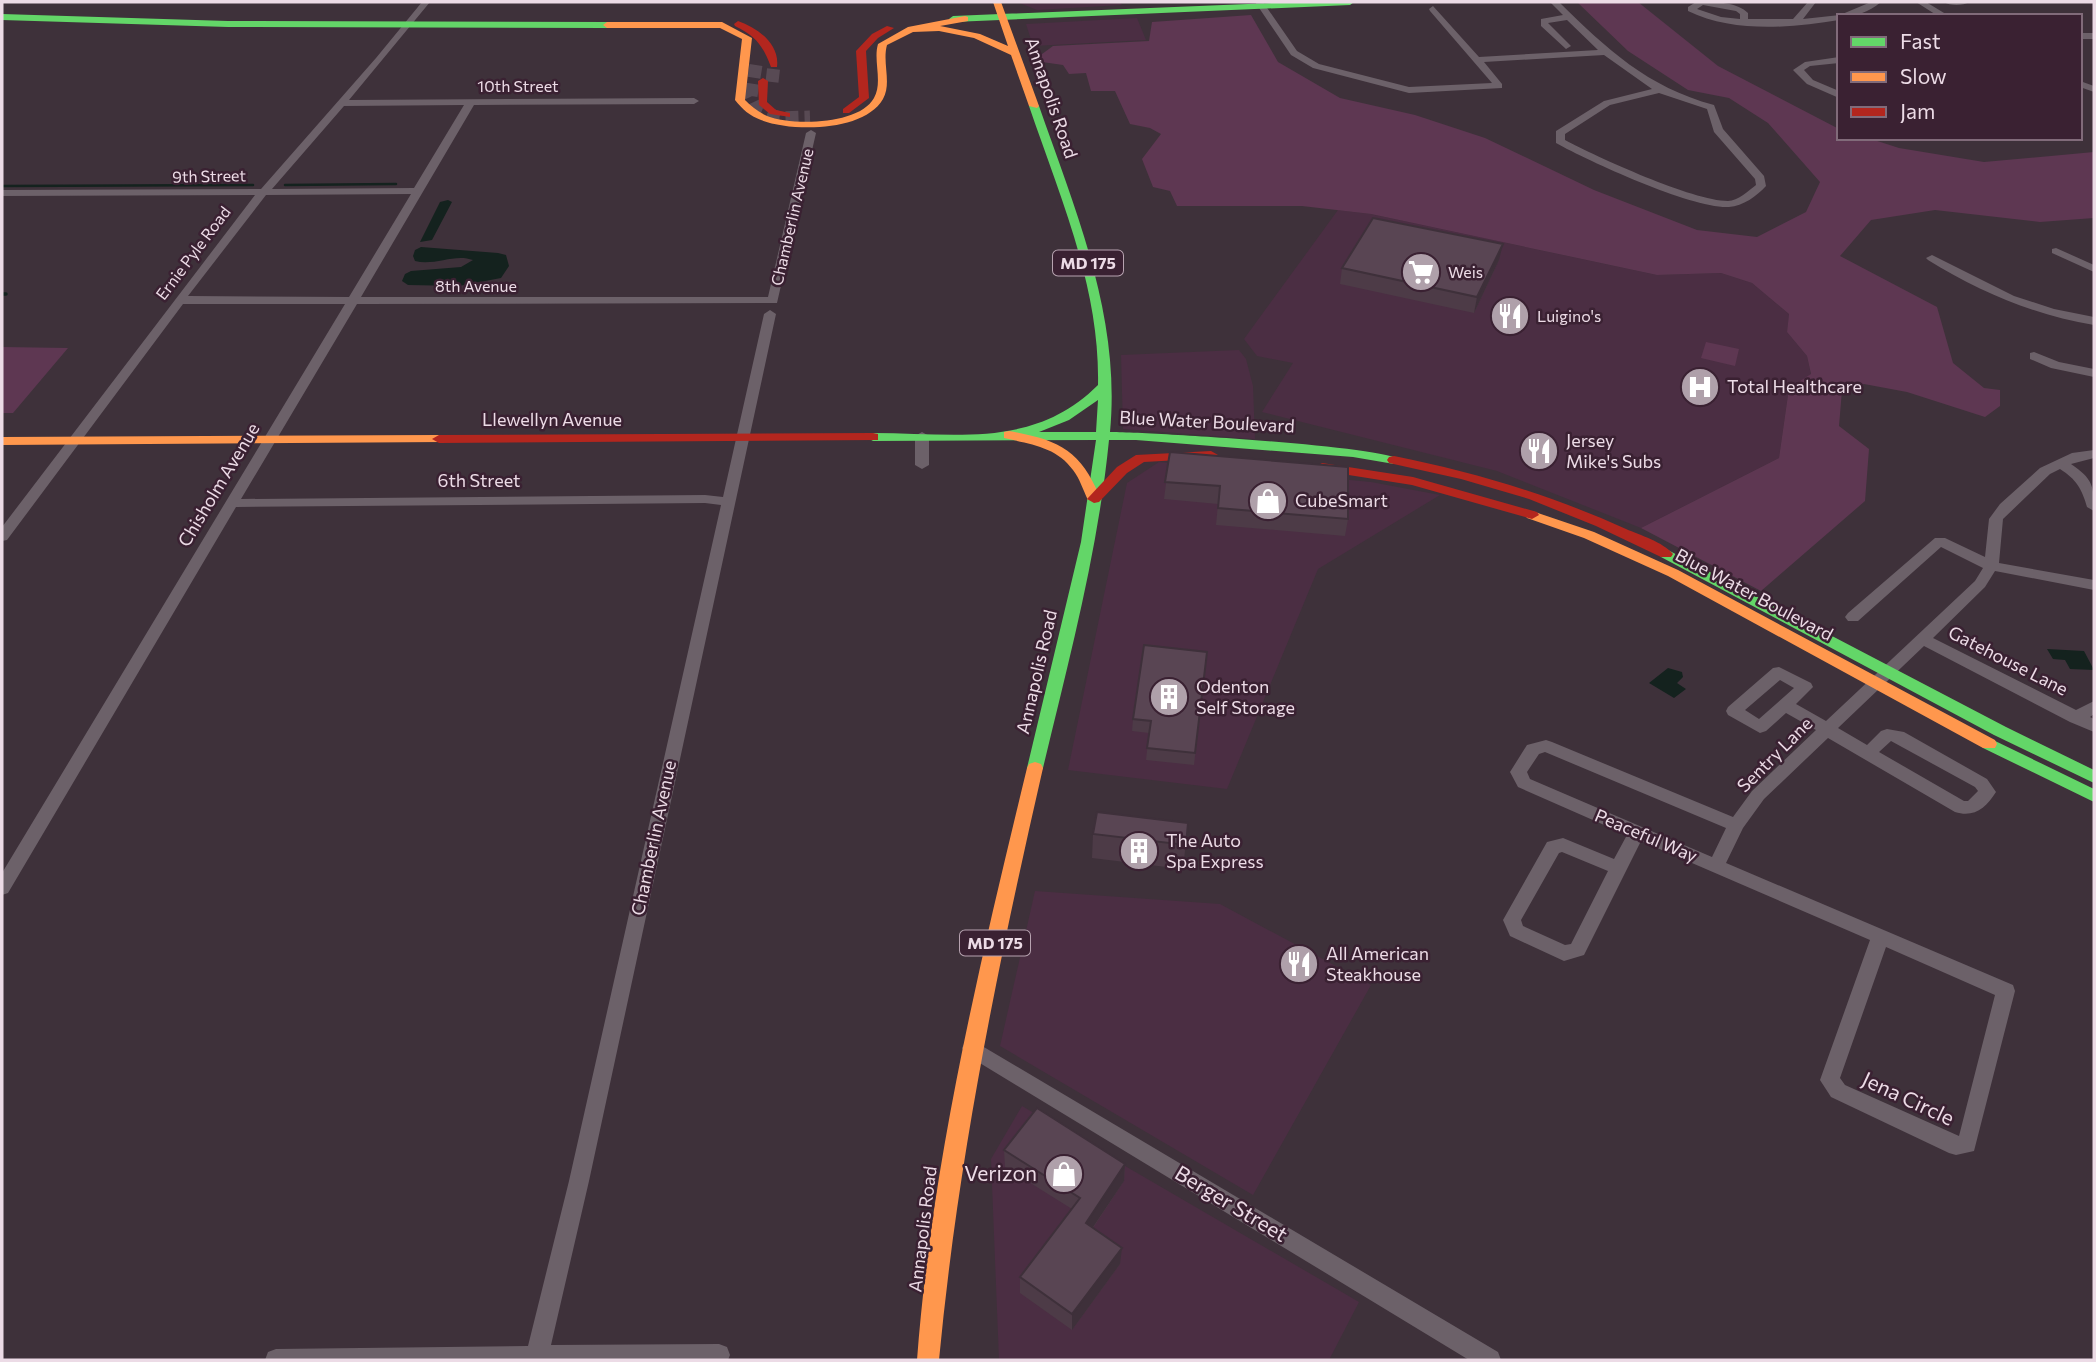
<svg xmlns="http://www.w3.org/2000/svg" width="2096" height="1362" viewBox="0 0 2096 1362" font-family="Commissioner,sans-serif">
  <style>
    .built { fill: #4b2e43 }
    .green { fill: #5e3752 }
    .water { fill: #14221e }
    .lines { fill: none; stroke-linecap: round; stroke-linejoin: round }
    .stream-far1 { stroke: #14221e; stroke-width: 2.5 }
    .stream { stroke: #14221e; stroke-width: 3.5 }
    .secondary-tunnel { stroke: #584a54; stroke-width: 13; stroke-dasharray: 13 6; stroke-linecap: butt }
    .street { fill: #6c6169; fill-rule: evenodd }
    .fast { fill: #63d668; fill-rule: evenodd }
    .slow { fill: #ff974d; fill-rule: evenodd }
    .jam { fill: #b3261e; fill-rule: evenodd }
    .wall { fill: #4d3b47 }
    .shaded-wall { fill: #3e303a }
    .building { fill: #594553; stroke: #3e303a; stroke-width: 2 }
    .labels { text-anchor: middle; stroke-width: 5; stroke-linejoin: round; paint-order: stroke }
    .far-street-label { font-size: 16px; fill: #ecdbe6; stroke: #3a2132 }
    .shield { fill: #3a2132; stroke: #b7a3b0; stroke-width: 2 }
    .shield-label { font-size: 16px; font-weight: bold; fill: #ecdbe6 }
    .far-poi-label { font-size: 16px; fill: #ecdbe6; stroke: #3a2132; text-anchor: start }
    .street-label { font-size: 18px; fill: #ecdbe6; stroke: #3a2132 }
    .poi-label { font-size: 18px; fill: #ecdbe6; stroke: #3a2132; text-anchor: start }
    .near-street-label { font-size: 21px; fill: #ecdbe6; stroke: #3a2132 }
    .near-poi-label { font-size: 21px; fill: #ecdbe6; stroke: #3a2132; text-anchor: end }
  </style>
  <rect width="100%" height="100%" fill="#3e313a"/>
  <path class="built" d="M1017,2H1120L1122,5L1037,10Z
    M1137,18L1146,40L1033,46L1026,24Z
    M1338,210L1371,214L1657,275L1721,273L1752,283L1789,314L1787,332L1807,356L1811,375L1789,388L1779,458L1641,528L1497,471L1262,412L1293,363L1257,356L1244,339Z
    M1239,350L1246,359L1253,386L1255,439L1123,429L1121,355Z
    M1159,462L1371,482L1440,495L1318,569L1227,789L1068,770L1127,483Z
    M1035,891L1220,904L1371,985L1253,1195L1000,1046Z
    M1022,1106L1359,1302L1329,1360H999L991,1159Z"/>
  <path class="green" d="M1577,2H1638L1718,66L1839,129V138H1868L1899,148L1984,162L2094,152V218L2040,222L1935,210L1871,220L1840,256L1937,307L1953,363L1984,388L2000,390V406L1985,417L1907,392L1864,384L1842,390L1839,426L1869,449L1865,501L1761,591L1641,528L1779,458L1789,388L1811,374L1807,356L1787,332L1789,314L1752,283L1721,273L1657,275L1371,214L1302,206H1177L1170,191L1153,187L1142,159L1161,134L1150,128L1130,124L1115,91H1091L1086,73L1069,74L1063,65L1042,62L1038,57L1053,46L1149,41L1152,22L1251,15L1278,62L1340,98L1415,115L1485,138L1594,190L1697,230L1757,237L1806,212L1820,182L1768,123L1729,98L1688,90L1628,51Z
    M1706,342L1739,349L1735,366L1701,358Z
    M2,347L68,348L13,413H2Z"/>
  <path class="water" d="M448,200L452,202L432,240L420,242L440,202Z
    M421,247L498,253L506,255L509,266L501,278L459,286L408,285L402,281L405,274L411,271L461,267L473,260C455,253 435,266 415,261L413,256L415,250Z
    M2047,649L2084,651L2094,670L2070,669L2065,660L2053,659Z
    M1668,668L1682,672L1683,677L1677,683L1686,689L1674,698L1649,683Z"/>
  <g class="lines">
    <path class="stream-far1" d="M285,185L396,184
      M2,186L253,185"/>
    <path class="stream" d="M2,294H6"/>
    <path class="secondary-tunnel" d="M756,65L751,96L757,109L779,118L810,117
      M772,82L774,65"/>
    <path class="street" d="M422,2H430L349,100L694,98L699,101L694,104L474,105L361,297H768L806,133L811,130L816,133L777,303L357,304L241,499L705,495L723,497L764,314L770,310L776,314L589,1181L551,1345L719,1344L727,1347L730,1355L728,1360H265L268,1352L276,1349L528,1346L569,1181L721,505L705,503L236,507L8,893L2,895V873L345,304H183L7,540L2,541V527L255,195L2,196V190L261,189L376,58ZM464,105L414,188L272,189L344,106ZM411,194L349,297L188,296L266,195Z
      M1255,2H1263L1297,51L1319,64L1409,87L1492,83L1430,11L1429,9L1433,6L1479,57L1598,50L1567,20L1548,23L1571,46L1566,49L1541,26V19L1563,15L1550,2H1559C1607,49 1647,87 1714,105L1723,129L1764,176L1766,186C1757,196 1743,206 1729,207C1693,209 1590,162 1556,143V131L1604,101L1652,89L1604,55L1484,62L1502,84V88L1409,93L1313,68L1291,55ZM1659,93L1707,109L1714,132L1755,179L1756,185C1748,191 1738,201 1728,201C1693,201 1597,157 1565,140V134L1610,105Z
      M1696,2C1713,2 1736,1 1748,13V19H1793L1808,2H1816L1803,19L1840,15L1871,2H1881C1868,13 1856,16 1839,16V20C1791,28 1733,33 1688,11V7ZM1703,5L1736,11L1740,14V19L1721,17L1697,9Z
      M1916,2H1926L1949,16H1938Z
      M1944,2H1969C1964,6 1949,6 1944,2Z
      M2080,33H2094V39H2080Z
      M1839,57V63L1810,66L1804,70L1813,80L1839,91V98L1807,84L1793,70L1805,62Z
      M2080,81L2094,86V92L2080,87Z
      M1981,138H1995L1990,141Z
      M2056,248L2094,265V272L2052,253V249Z
      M1932,255L2014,296L2054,309L2094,317V325C2034,315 1980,292 1928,260L1926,258Z
      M2034,352L2059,362L2094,369V377L2051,368L2030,359V353Z
      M922,432L929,436V465L922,469L915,465V436Z
      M2094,450V458L2071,464C2093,479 2094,486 2094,511L2087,507C2082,489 2076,479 2060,469L2050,474L2003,519L1999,563L2094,580V590L1995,571L1985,587L1933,638L2076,710L2094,701V714L2090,717L2094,719V732L2070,722L1924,646L1838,728L1867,745L1881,731L1887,729L1904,732L1987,779L1996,792C1986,808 1974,818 1955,812L1828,738L1764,799L1743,828L1726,863L2013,985L2015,991L1974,1151L1956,1155L1949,1153L1831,1097L1820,1080L1870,940L1641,841L1584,955L1564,961L1510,936L1503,920L1547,842L1563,838L1614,859L1627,835L1518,787L1510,772L1527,745L1546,740L1552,742L1733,817L1752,791L1816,730L1786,713L1766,731L1760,733L1728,715L1726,711L1728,707L1773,668L1779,667L1811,683L1813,687L1796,704L1826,721L1975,581L1983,568L1941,547L1858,621H1848L1845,617L1848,613L1935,538H1945L1985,557L1989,519L2000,504L2040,468L2072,453ZM1780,680L1794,688L1759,719L1745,710ZM1891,741L1975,787L1978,791L1968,801H1964L1879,752ZM1545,752L1726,828L1712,857L1530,779L1527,772L1539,754ZM1562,852L1608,871L1571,944L1565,945L1523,926L1521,920L1559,853ZM1886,947L1995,995L1959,1136L1845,1085L1840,1078Z
      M972,1040L1498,1352L1501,1360H1469L965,1054L962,1048L965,1042Z"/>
    <path class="fast" d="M1295,2H1354L1350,5L953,22L949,19L953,16Z
      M2,14L228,21L607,22L611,25L607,28L228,27L2,20Z
      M1034,103L1039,106C1076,212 1121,317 1110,432C1146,432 1384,446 1401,460L1394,464L1353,457L1136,440H1109C1098,552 1069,659 1043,768L1041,772H1029L1027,768L1081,542L1096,440L873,441L866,437L873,433C956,433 1034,449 1098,385C1100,287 1060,197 1029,106ZM1098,400L1096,432H1039L1069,420Z
      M1666,549L2006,727L2094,770V783L1994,735L1661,557L1659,554L1661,551Z
      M1989,738L2094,789V802L1983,748L1981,744L1983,740Z"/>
    <path class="slow" d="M993,2H1001L1039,106L1037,108L1029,106L1011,55L974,38L939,31L913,32L887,45C882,63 892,83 883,99C864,132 792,132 761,120C750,116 742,109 735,100L742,39L720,28H607L603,25L607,22H722L752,38L745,100C751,106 758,112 767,116C792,126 859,125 874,98C883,82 873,61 878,44L908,27L965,16L968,17V21L940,26L980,34L1008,46Z
      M1009,431C1058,440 1080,449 1100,497L1098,500H1088C1083,490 1080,479 1073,470C1057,447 1030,444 1004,438V432Z
      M439,435L446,439L444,442L2,445V437Z
      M1532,511L1594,532L1678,570L1995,740L1997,744L1995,748H1983L1668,576L1584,538L1527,518L1525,515L1527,512Z
      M1035,762L1041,764L1043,768C998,964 958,1159 939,1360H917C932,1160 980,963 1027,768L1029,764Z"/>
    <path class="jam" d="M738,21C758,28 780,44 777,67H771C763,46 756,36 735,26L734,24Z
      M887,26L894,28L878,38L866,51L869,98L849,113H843V109L859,97L856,51L872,34Z
      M763,78L768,81L767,102L776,110L790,113V117L770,114L759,105L758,81Z
      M873,433L878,434V440L439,443L432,439L439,435Z
      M1211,451L1218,455L1216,458L1144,462L1127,473L1099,502L1094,503L1087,499L1117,467L1136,455Z
      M1394,456C1474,472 1551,495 1626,529C1640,535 1663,542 1673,554L1671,557H1661L1596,526L1529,499L1461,479L1389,463L1387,460L1389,457Z
      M1322,463L1413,477L1537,512L1539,515L1532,519L1412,485L1317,470L1315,467Z"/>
  </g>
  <path class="wall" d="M1499,260L1474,313L1340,284L1342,268Z
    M1170,452L1348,519L1345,536L1216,525L1218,504L1164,499Z
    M1207,652L1194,765L1146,760L1149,733L1132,731L1133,719Z
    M1188,823L1183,869L1092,858L1093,834Z
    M1004,1150L1125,1164L1124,1181L1093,1228L1120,1264L1072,1330L1020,1293V1277L1072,1209L1005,1167Z"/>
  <path class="shaded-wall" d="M1503,244L1499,260L1474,313L1477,297Z
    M1125,1164L1124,1181L1085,1239L1086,1223Z
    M1122,1248L1120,1264L1072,1330V1314Z"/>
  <path class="building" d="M1373,218L1503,244L1477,297L1342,268Z
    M1170,452L1348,467V519L1218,508L1220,486L1165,482Z
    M1144,645L1207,652L1195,753L1147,748L1151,721L1133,719Z
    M1097,812L1188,823L1186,845L1093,834Z
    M1037,1108L1125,1164L1086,1223L1122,1248L1072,1314L1020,1277L1080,1198L1004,1150Z"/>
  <defs>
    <g id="supermarket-disc" transform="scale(2.0125)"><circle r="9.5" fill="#afa0aa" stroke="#3a2132"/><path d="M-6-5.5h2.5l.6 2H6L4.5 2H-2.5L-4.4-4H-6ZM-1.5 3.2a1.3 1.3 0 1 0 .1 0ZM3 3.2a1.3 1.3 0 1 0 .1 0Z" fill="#fff"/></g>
    <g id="restaurant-disc" transform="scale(2.0125)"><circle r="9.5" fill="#afa0aa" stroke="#3a2132"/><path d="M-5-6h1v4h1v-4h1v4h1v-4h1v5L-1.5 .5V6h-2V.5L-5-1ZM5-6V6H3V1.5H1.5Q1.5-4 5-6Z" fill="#fff"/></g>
    <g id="hospital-disc" transform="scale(2.0125)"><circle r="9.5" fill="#afa0aa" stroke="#3a2132"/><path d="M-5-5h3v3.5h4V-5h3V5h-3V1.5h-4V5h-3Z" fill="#fff"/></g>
    <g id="shop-disc" transform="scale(2.0125)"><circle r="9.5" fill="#afa0aa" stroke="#3a2132"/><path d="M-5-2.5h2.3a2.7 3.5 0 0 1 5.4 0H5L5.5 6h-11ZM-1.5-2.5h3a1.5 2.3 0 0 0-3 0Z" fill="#fff"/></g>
    <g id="building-disc" transform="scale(2.0125)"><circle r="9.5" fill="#afa0aa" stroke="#3a2132"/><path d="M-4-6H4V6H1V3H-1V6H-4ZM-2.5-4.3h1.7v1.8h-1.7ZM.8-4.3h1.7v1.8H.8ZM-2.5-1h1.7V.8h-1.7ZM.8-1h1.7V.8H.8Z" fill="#fff"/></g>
  </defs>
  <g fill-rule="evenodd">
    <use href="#supermarket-disc" x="1421" y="272"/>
    <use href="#restaurant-disc" x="1510" y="316"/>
    <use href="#hospital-disc" x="1700" y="387"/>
    <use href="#restaurant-disc" x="1539" y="451"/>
    <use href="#shop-disc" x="1268" y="501"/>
    <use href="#building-disc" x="1169" y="697"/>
    <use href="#building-disc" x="1139" y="851"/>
    <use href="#restaurant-disc" x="1299" y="964"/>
    <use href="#shop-disc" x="1064" y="1174"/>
  </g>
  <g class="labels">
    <g class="far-street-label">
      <text x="518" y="92">10th Street</text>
      <text transform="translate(209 176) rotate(-1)" y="6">9th Street</text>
      <text transform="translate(792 217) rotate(-77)" y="6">Chamberlin Avenue</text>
      <text transform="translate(193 253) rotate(-53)" y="6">Ernie Pyle Road</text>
      <text x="476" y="292">8th Avenue</text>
    </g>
    <g class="shield">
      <rect x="1053" y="250.5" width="70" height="25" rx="5"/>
      <rect x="960" y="930.5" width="70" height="25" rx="5"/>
    </g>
    <g class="shield-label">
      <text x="1088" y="269">MD 175</text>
      <text x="995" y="949">MD 175</text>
    </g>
    <g class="far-poi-label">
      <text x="1448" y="278">Weis</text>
      <text x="1537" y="322">Luigino's</text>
    </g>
    <g class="street-label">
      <text transform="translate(1051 98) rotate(71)" y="6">Annapolis Road</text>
      <text x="552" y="426">Llewellyn Avenue</text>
      <text transform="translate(1207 422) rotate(3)" y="6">Blue Water Boulevard</text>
      <text x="479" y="487">6th Street</text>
      <text transform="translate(219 485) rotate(-59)" y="6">Chisholm Avenue</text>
      <text transform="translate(1754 595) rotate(28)" y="6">Blue Water Boulevard</text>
      <text transform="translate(2008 661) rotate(27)" y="6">Gatehouse Lane</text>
      <text transform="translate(1037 672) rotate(-77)" y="6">Annapolis Road</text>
      <text transform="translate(1775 755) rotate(-45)" y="6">Sentry Lane</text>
      <text transform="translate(1646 836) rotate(23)" y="6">Peaceful Way</text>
      <text transform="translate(654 838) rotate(-78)" y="6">Chamberlin Avenue</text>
      <text transform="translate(923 1229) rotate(-83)" y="6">Annapolis Road</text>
    </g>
    <g class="poi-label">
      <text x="1727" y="393">Total Healthcare</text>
      <text x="1566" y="447">Jersey<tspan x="1566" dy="21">Mike's Subs</tspan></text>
      <text x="1295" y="507">CubeSmart</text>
      <text x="1196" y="693">Odenton<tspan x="1196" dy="21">Self Storage</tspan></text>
      <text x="1166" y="847">The Auto<tspan x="1166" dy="21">Spa Express</tspan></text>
      <text x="1326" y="960">All American<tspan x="1326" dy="21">Steakhouse</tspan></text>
    </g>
    <g class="near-street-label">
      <text transform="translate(1908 1099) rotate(25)" y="7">Jena Circle</text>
      <text transform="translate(1231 1204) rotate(31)" y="7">Berger Street</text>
    </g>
    <g class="near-poi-label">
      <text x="1037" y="1181">Verizon</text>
    </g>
  </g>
  <rect width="2096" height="1362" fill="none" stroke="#ecdbe6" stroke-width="7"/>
  <rect x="1837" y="14" width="245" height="126" fill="#3a2132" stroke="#816b7a" stroke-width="2"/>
  <rect x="1851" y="37" width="35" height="10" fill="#63d668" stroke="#816b7a" stroke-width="2"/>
  <text x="1900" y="49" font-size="21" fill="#ecdbe6">Fast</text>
  <rect x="1851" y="72" width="35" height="10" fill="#ff974d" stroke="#816b7a" stroke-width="2"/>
  <text x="1900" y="84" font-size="21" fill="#ecdbe6">Slow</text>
  <rect x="1851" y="107" width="35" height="10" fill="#b3261e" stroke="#816b7a" stroke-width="2"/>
  <text x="1900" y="119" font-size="21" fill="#ecdbe6">Jam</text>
</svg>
